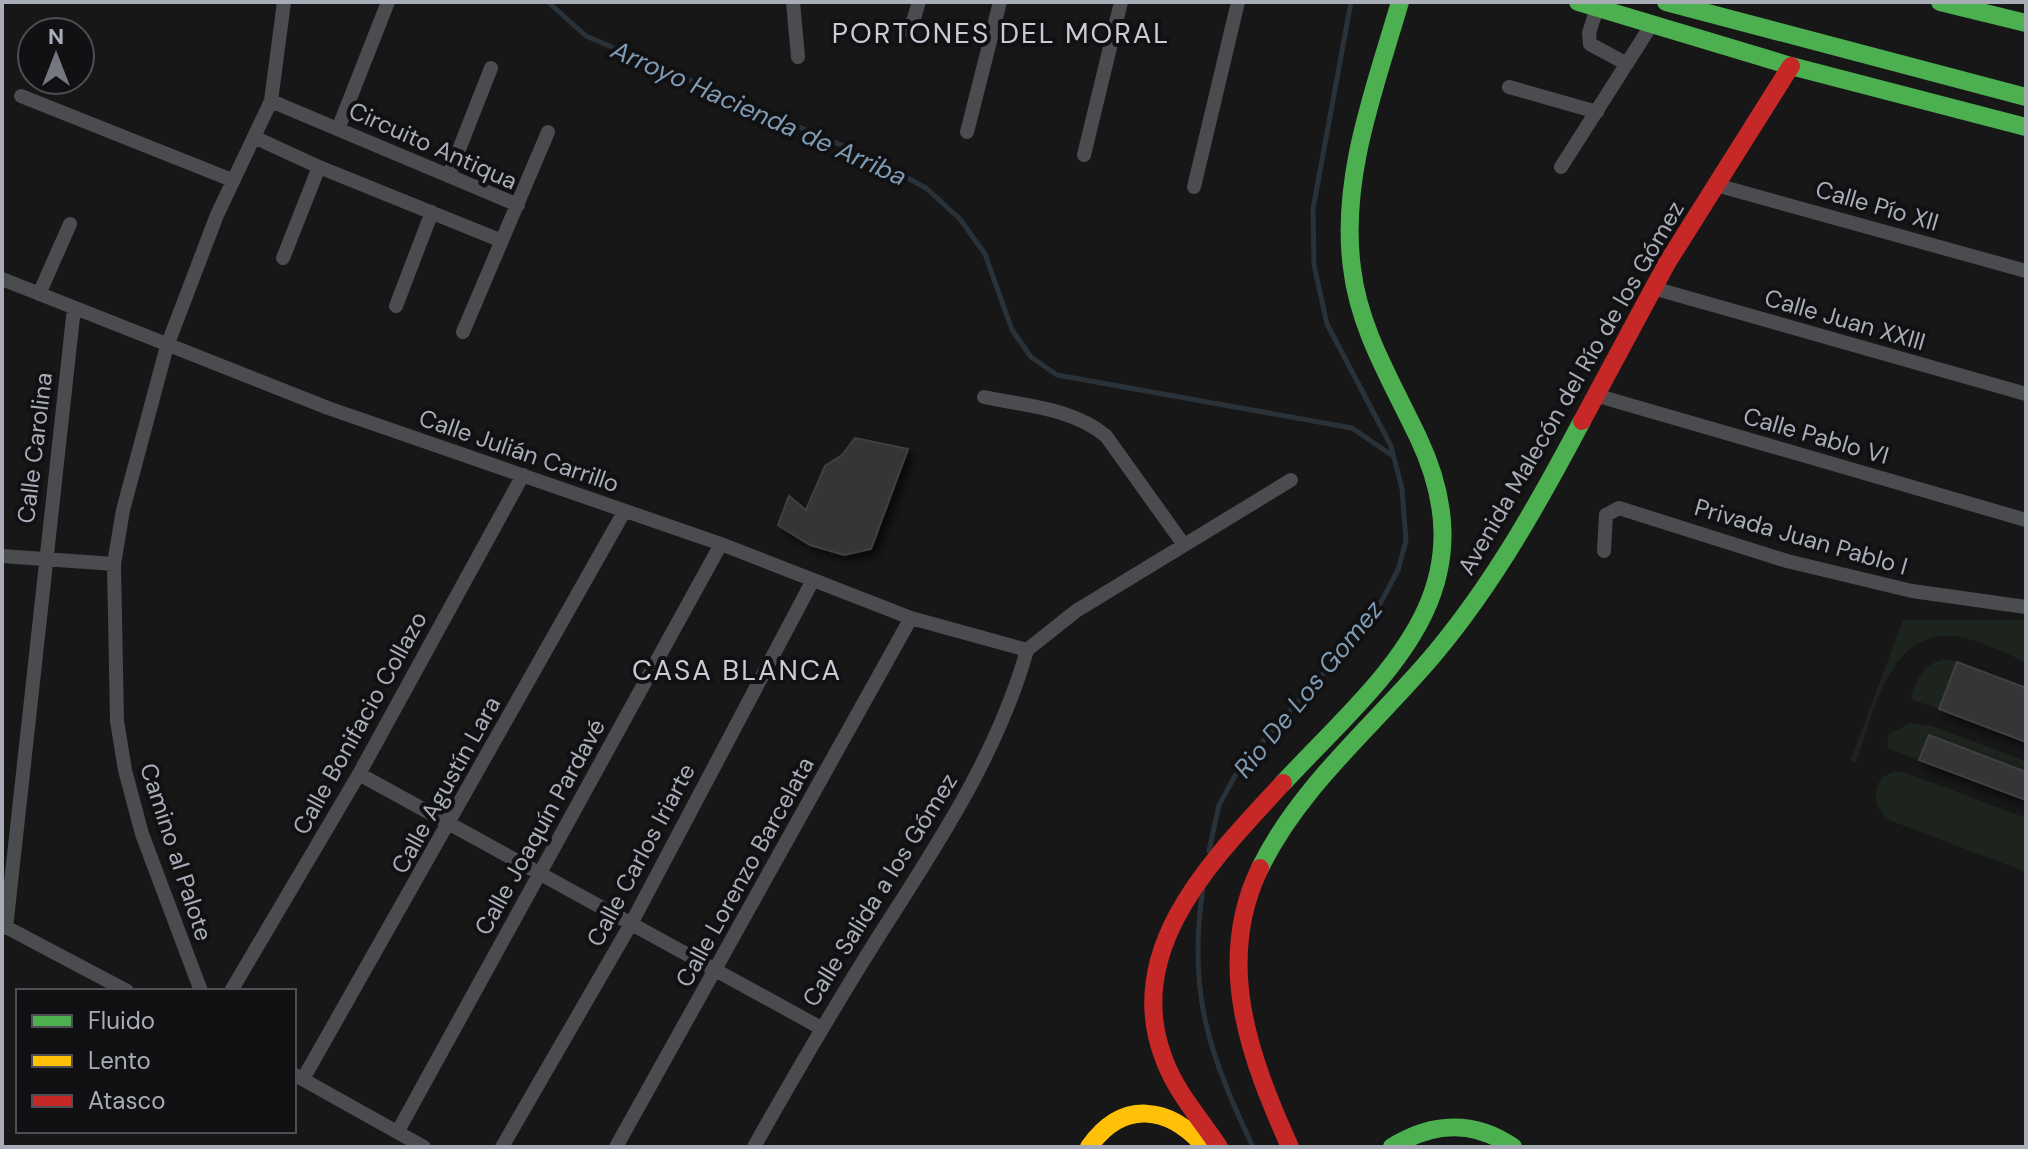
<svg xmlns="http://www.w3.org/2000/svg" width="2028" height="1149" viewBox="0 0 2028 1149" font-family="'DM Sans',sans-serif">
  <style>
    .green { fill: #1d241e }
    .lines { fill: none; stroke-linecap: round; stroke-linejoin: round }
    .stream { stroke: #2a3239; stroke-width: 5 }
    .building { fill: #353536; stroke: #3f4043; stroke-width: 2; filter: url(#shadow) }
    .street { stroke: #4b4c50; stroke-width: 14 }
    .fast { stroke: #4caf50; stroke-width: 18 }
    .slow { stroke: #ffc107; stroke-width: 18 }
    .jam { stroke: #c62828; stroke-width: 18 }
    .labels { text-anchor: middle; stroke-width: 8; stroke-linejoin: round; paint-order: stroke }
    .street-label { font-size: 24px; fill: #a8adb8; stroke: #111113 }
    .water-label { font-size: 26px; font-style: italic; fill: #7f9bb3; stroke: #111113 }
    .quarter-label { font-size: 28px; letter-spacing: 2px; fill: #c9ccd4; stroke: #111113 }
  </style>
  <defs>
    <filter id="shadow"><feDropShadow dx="6" dy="6" stdDeviation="4" flood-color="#0009"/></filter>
  </defs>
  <rect width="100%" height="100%" fill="#171717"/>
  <path class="green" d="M1903,620H2026V662C2002,652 1975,637 1949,636C1887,634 1873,717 1856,762H1850Z
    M1948,659L1957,662L1939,709L1913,700L1911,695C1919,675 1925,662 1948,659Z
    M1910,723L1932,726L2026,761V772L1929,735L1919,760L1887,748L1889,734Z
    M1893,772H1904L2026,818V872L1889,820C1875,808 1871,793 1882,777Z"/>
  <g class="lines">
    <path class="stream" d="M548,2L586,36L867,156L926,188L960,219L985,254L1012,330L1031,357L1057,375L1352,428L1393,456
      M1209,851L1219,805L1240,767L1353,640L1380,604L1398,570L1406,541L1402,489L1391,446L1327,324L1314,265L1313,209L1351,2
      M1203,888C1187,992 1209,1054 1253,1147"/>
  </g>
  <path class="building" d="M855,438L908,449L871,549L844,555L810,545L778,525L789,496L806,510L825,466L842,455Z
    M1957,662L2026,688V742L1939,709Z
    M1929,735L2026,772V800L1919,760Z"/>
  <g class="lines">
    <path class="street" d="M793,2L798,57
      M1597,8L1589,33L1590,44L1627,64
      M910,31L919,2
      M1509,87L1597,112
      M21,96L232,180
      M271,101L518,205
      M338,129L388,2
      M967,132L1000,2
      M254,137L319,167L502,241
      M1084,155L1121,2
      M1561,167L1652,24
      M449,175L491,68
      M1716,185L2026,271
      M1194,187L1238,2
      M283,258L319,167
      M2,279L328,408L721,544L911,618L1027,650
      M1653,288L2026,394
      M39,294L70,224
      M396,306L432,212
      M463,332L548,132
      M1595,395L2026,520
      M984,397C1026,406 1072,408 1106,436L1184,545
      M1604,551L1606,515L1619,508L1787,561L1912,591L2026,607
      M2,556L114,564
      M1027,650L1076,611L1291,480
      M359,774L821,1028
      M2,925L127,991
      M6,928L74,308
      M201,991L142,834L125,770L117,721L114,564L123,510L167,346L217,215L271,101L284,2
      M231,991L359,774L523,475
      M295,1075L424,1147
      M303,1079L624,512
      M398,1131L721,544
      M502,1147L632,922L813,580
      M616,1147L911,618
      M754,1147C795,1074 837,1002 882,931C939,842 998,753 1027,650"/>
    <path class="fast" d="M1578,2L1791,66L2026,127
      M1666,2L2026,97
      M1940,2L2026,23
      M2025,127H2026
      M1283,783C1381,678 1493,595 1418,437C1392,382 1359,329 1352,268C1340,178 1375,88 1400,2
      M1260,868C1301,784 1378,722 1436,652C1495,581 1539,502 1582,421
      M1392,1147C1432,1122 1474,1120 1513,1147"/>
    <path class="slow" d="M1089,1147C1123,1099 1169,1106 1205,1147"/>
    <path class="jam" d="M1582,421L1667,263L1791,66
      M1260,868C1214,963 1250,1058 1290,1147
      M1219,1147C1200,1118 1176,1092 1164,1059C1121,948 1215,857 1283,783"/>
  </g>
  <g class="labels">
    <g class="street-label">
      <text transform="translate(433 146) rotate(24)" y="8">Circuito Antiqua</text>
      <text transform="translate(1877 206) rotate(16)" y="8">Calle Pío XII</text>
      <text transform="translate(1845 320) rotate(16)" y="8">Calle Juan XXIII</text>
      <text transform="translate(1571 388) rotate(-60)" y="8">Avenida Malecón del Río de los Gómez</text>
      <text transform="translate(1816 436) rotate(16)" y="8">Calle Pablo VI</text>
      <text transform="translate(35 448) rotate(-83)" y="8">Calle Carolina</text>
      <text transform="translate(519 451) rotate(19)" y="8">Calle Julián Carrillo</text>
      <text transform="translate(1801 537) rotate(16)" y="8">Privada Juan Pablo I</text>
      <text transform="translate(360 723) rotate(-61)" y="8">Calle Bonifacio Collazo</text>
      <text transform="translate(446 785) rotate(-61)" y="8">Calle Agustín Lara</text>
      <text transform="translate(540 827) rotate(-61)" y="8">Calle Joaquín Pardavé</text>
      <text transform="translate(176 852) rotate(72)" y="8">Camino al Palote</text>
      <text transform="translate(641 855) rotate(-62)" y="8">Calle Carlos Iriarte</text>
      <text transform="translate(745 872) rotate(-61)" y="8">Calle Lorenzo Barcelata</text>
      <text transform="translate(880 890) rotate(-58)" y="8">Calle Salida a los Gómez</text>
    </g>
    <g class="water-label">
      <text transform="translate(759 113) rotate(24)" y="9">Arroyo Hacienda de Arriba</text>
      <text transform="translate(1308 689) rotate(-51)" y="9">Rio De Los Gomez</text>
    </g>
    <g class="quarter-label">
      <text x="1001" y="43">PORTONES DEL MORAL</text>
      <text x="737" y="680">CASA BLANCA</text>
    </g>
  </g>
  <rect width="2028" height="1149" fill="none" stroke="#a8adb8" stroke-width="8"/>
  <rect x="16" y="989" width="280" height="144" fill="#111113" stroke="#4d4f55" stroke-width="2"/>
  <rect x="32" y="1015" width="40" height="12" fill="#4caf50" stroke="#4d4f55" stroke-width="2"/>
  <text x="88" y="1029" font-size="24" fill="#a8adb8">Fluido</text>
  <rect x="32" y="1055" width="40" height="12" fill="#ffc107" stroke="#4d4f55" stroke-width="2"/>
  <text x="88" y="1069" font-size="24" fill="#a8adb8">Lento</text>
  <rect x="32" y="1095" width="40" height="12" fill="#c62828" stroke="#4d4f55" stroke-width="2"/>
  <text x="88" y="1109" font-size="24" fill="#a8adb8">Atasco</text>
  <g transform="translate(56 56)"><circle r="38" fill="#111113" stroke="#4d4f55" stroke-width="2"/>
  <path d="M0-6L14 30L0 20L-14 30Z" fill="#757880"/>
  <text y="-12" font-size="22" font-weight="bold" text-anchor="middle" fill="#a8adb8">N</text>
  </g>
</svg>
